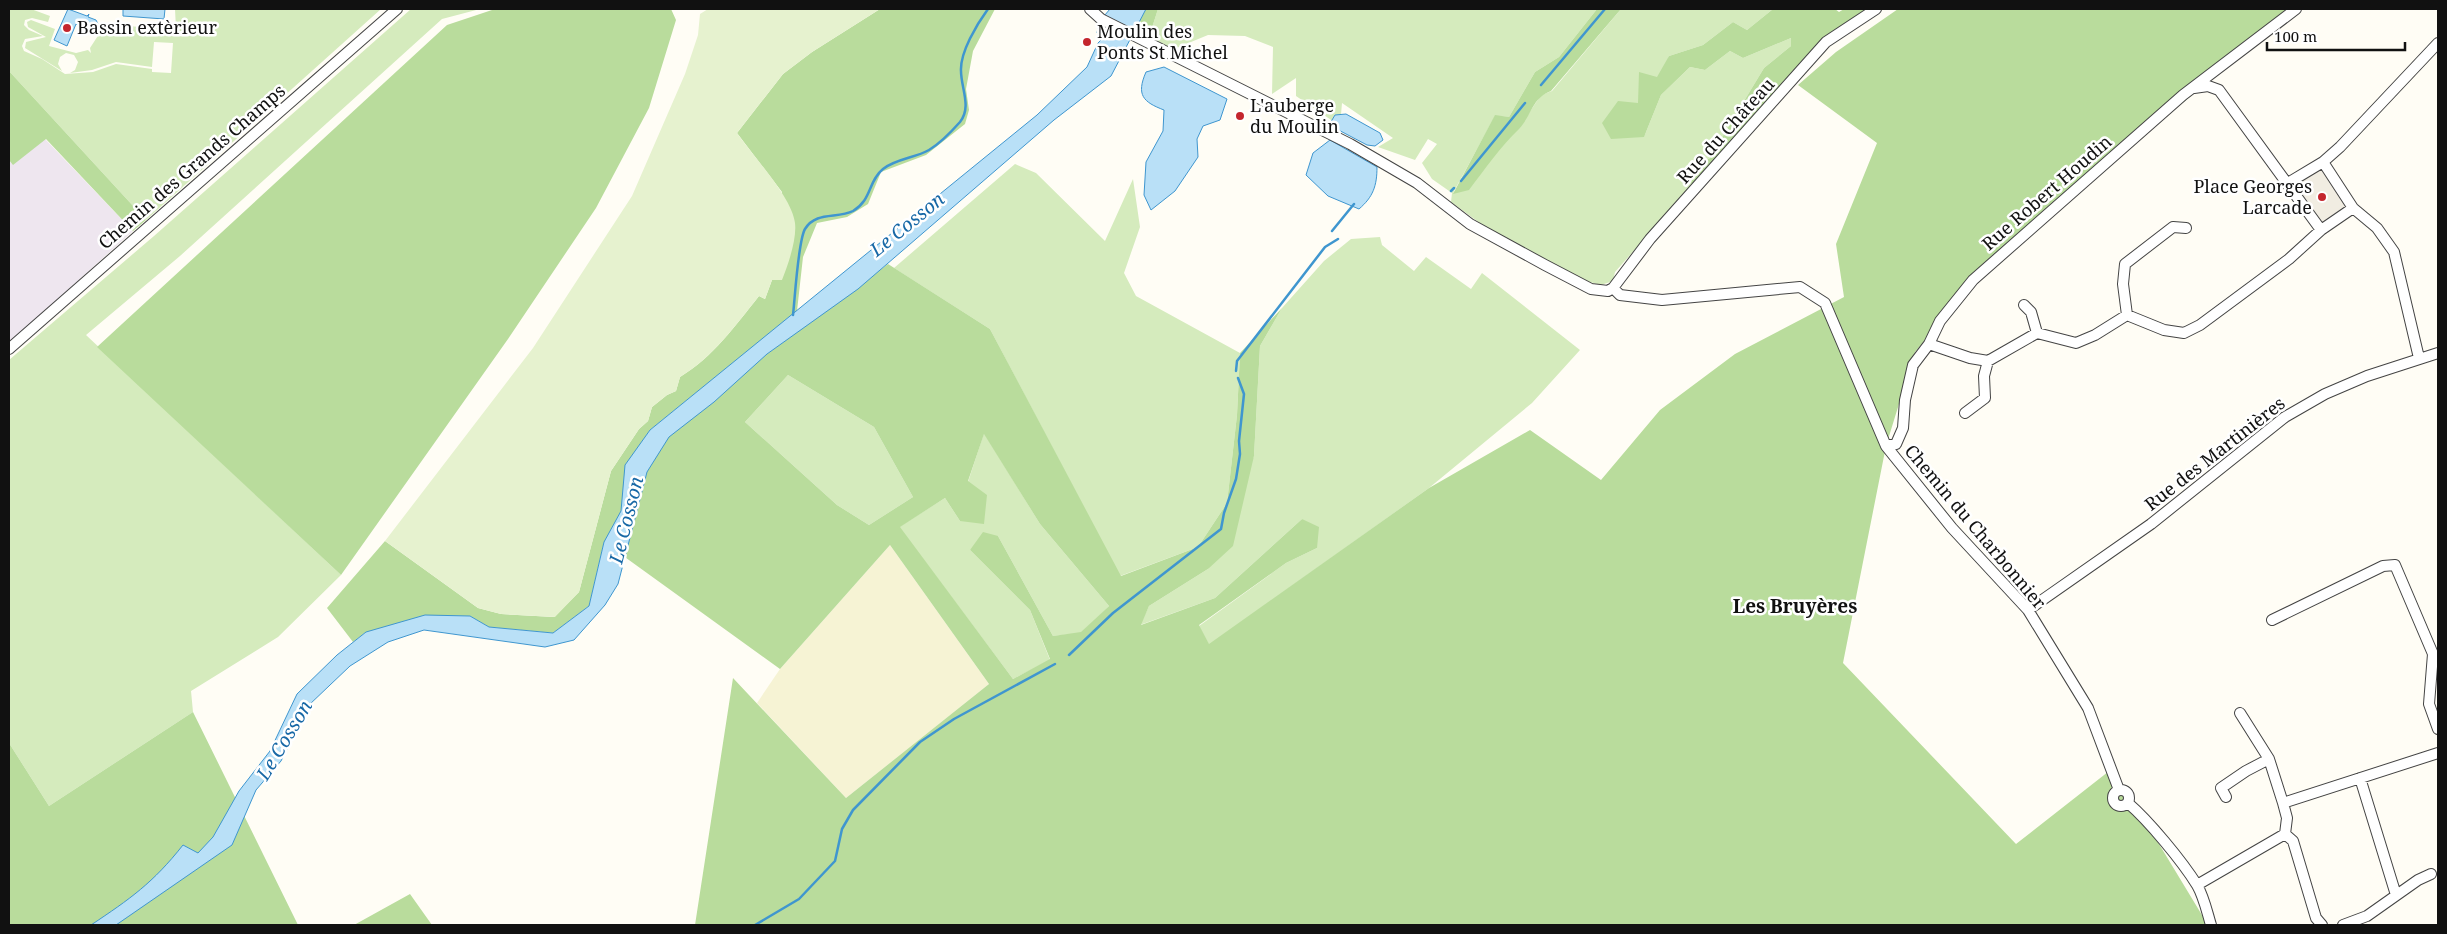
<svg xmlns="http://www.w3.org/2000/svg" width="2447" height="934" viewBox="0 0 2447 934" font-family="'Noto Serif',serif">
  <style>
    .industrial { fill: #eee6ef }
    .farmland { fill: #f6f3d4 }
    .green { fill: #d5ebbd }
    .forest { fill: #b9dc9c; fill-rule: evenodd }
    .pitch { fill: #e6f2cf }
    .plaza { fill: #f1ede2 }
    .water { fill: #b9e0f7; stroke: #3f96cf }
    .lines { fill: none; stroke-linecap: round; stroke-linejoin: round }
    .stream { stroke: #3f96cf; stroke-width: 2.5 }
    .minor-casing { stroke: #444; stroke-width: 12 }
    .minor { stroke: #fff; stroke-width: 10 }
    .poi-dot { fill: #c4262e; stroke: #fff; stroke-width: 2 }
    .labels { text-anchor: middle; stroke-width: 5; stroke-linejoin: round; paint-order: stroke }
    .poi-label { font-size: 18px; fill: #111; stroke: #fff; text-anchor: start }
    .street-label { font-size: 18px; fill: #111; stroke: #fff }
    .water-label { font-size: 19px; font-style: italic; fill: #1768a6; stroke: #fff }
    .neighbourhood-label { font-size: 19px; font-weight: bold; fill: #111; stroke: #fff }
  </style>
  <rect width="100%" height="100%" fill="#fffdf5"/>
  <path class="industrial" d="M45,139L133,231L9,343V160L13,164Z"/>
  <path class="farmland" d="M890,545L989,684L846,798L757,703L780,669Z"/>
  <path class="green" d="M9,9H31L50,16L48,22L32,18L25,20L24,25L29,30L43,36L25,39L22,46L24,51L42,59L65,74L93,72L116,64L152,69V72L171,73L173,43L154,42L152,67L116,62L92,70L70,73L75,70L78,62L74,55L66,53L60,57L58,64L62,71L25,48L26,42L46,37L28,27L27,22L31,20L55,29L49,46L76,53L88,50L91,53L90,48L103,28L108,25L176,29L175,9H381L146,220L9,71Z
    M411,9H480L442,19L180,256L86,335L341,575L278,637L191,691L193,712L49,806L9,743V360L154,236Z
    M1158,9H1597L1559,57L1535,72L1509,117L1495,116L1453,193L1519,128L1541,95L1552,91L1621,9H1773L1747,30L1733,22L1703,45L1669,56L1644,137L1661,95L1690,67L1705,70L1730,51L1743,58L1791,38V46L1764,68L1709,159L1683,178L1693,184L1615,272L1613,281L1601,285L1586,281L1488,229L1451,202L1452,193L1432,179L1422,163L1437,144L1428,139L1415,160L1378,147L1393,138L1342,103L1340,126L1296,96V78L1272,94L1273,47L1245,36L1208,35L1174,49L1149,37Z
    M1015,164L1036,173L1105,241L1133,179L1140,227L1124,273L1136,296L1240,353L1237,415L1227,503L1198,547L1120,576L990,329L894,268Z
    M1380,237L1382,245L1414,271L1426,257L1471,289L1482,273L1580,350L1532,403L1429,488L1209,645L1199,626L1286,563L1317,548L1302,519L1215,598L1140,625L1149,606L1208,569L1254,456L1260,346L1282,308L1324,261L1351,239Z
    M788,375L874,427L913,497L869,525L837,505L745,422Z
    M984,433L1040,524L1109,606L1081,633L1053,636L998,536L970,550L1030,610L1050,660L1013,679L899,527L945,498L960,521L968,482Z"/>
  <path class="forest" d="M495,9H671L676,20L649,108L596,208L508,339L341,575L97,347L447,25Z
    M880,9H995L973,51L966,89L969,110L965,124L926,155L881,172L868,204L847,217L817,223L803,257L797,311L650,430L635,452L888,264L990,329L1121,576L1198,547L1227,503L1237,415L1240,353L1282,308L1260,346L1254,456L1233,546L1208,569L1149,606L1141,625L1215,598L1302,519L1319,527L1317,548L1286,563L1199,625L1209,644L1429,488L1530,430L1601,480L1660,410L1735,354L1844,297L1836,244L1877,143L1798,85L1836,52L1898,9H2297L1992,259L1915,352L1886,446L1843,663L2016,844L2113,768L2208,925H695L733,678L846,798L989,684L890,545L780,669L604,542L589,606L553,633L489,627L470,616L366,632L353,642L327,608L385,541L478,608L501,614L554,617L579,592L611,471L639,429L648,421L652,407L667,395L676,391L680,377C713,357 735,326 759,296L765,299L772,280L782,192L737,133L783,74L812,52ZM788,375L874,427L913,497L869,525L837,505L745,422ZM984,434L1040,524L1109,606L1081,632L1053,636L998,536L983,532L970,550L1030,610L1050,659L1013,679L900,527L945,498L960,521L984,524L987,495L968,481Z
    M1139,9H1158L1149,37L1143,38L1132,31Z
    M1597,9H1621L1551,91C1532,98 1532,115 1519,129C1500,147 1485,169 1469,190L1453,194L1495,115L1509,117L1535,72L1559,57Z
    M1773,9H1835L1839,12L1844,9H1868L1818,45L1693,184L1682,179L1696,160L1709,159L1764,68L1791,46V38L1743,58L1730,51L1705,70L1690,67L1661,95L1644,137L1611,139L1602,123L1618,101L1638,103L1639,72L1657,77L1669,56L1703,45L1733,22L1747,30Z
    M9,71L146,220L133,231L46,139L13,165L9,160Z
    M193,712L298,925H9V743L49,806Z
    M410,894L432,925H354Z"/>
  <path class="pitch" d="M708,9H880L812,52L783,74L737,133C752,155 792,197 795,223C797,239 788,265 782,280H772L765,299L759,296C735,326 713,357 680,377L676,391L667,395L652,407L648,421L639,429L611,471L579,592L555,617L501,614L478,608L385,541L533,348L632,196L685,74L698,35L700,14Z"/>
  <path class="plaza" d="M2323,162L2353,208L2321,230L2288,183Z"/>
  <path class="water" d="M68,9L87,16L89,14L88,17L96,20L98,24L96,28L91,30L76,24L67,46L54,40Z
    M123,9H165L164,19L123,16Z
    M1110,9H1146L1111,76L1054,120L858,289L767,354L714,402L669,437L647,472L618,584L605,605L574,640L545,647L424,630L388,642L350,666L309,705L281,761L256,790L232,845L116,925H91C130,899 153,883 183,845L198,853L213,837L239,791L270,751L297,694L337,655L366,632L425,615L470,616L489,627L553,633L589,606L604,542L621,511L625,465L650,430L1037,115L1087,67L1098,43L1112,29L1111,21L1106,31L1097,33L1099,22Z
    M1164,67L1227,99L1220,120L1203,126L1197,139L1198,157L1175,191L1151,210L1144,195L1146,162L1163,131L1164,110C1143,102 1136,95 1146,72Z
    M1346,114L1380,133L1383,140L1375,146L1367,145L1329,125L1335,115Z
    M1330,140L1377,167C1377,186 1373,197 1359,209L1328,196L1306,175L1313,153Z"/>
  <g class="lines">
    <path class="stream" d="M1541,85L1605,9
      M1461,181L1525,103
      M1451,191L1454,188
      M1332,231L1354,204
      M793,315C795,298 798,241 805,229C816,211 837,219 853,211C872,200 868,181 883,169C895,159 915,158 929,150C939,144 952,131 960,122C972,107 961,88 961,71C960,52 977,24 988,9
      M1236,371L1237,361L1325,247L1338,239
      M1069,655L1113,613L1221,529L1224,513L1236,479L1240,454L1239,441L1244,394L1238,378
      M755,925L799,899L835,861L842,829L853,810L920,742L954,719L1055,664"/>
    <g class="minor-casing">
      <path id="minor" d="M1090,9L1101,19L1350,144L1417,183L1470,224L1545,265L1591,289L1608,291L1613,288
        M2194,88L2208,86L2219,90L2321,230
        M2323,162L2353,208L2377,228L2394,252L2419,358
        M2288,183L2323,162L2340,147L2438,43
        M1613,288L1620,295L1662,300L1800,287L1825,303L1886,446L1952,528L2028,610L2088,708L2119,790
        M1613,288L1650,239L1826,42L1876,9
        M2024,305L2031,312L2037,333
        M2127,315L2123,284L2125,264L2173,227L2186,228
        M1929,344L1970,358L1988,361L2037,333L2076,343L2095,335L2127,315L2164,330L2184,333L2200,325L2289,259L2321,230L2353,208
        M9,349L397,9
        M1965,413L1985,398L1984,376L1988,361
        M1886,446L1896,444L1903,428L1905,400L1913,365L1929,344L1940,321L1973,280L2183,95L2296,9
        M2028,610L2151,524L2285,417L2325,394L2367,376L2438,353
        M2272,620L2383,566L2395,565L2433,654L2429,704L2438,729
        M2240,713L2269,759L2283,803
        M2360,778L2396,895
        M2113 798a8 8 0 1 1 16 0a8 8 0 1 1-16 0Z
        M2226,797L2221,788L2246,771L2269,759
        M2128,803C2149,821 2182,861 2197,885C2204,897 2207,912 2211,925
        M2285,834L2287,818L2283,803L2438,753
        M2285,834L2293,841L2316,918L2322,925
        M2197,885L2285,834
        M2343,925L2367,916L2418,880L2431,874"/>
    </g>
    <use href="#minor" class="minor"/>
  </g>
  <g class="poi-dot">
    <circle cx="67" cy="28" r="5"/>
    <circle cx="1087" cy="42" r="5"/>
    <circle cx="1240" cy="116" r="5"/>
    <circle cx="2322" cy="197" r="5"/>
  </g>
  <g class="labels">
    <g class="poi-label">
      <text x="77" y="34">Bassin extèrieur</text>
      <text x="1097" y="38">Moulin des<tspan x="1097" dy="21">Ponts St Michel</tspan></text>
      <text x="1250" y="112">L'auberge<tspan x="1250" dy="21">du Moulin</tspan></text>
      <text x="2312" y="193" text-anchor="end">Place Georges<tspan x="2312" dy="21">Larcade</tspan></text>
    </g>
    <g class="street-label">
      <text transform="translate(1726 131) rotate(-48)" y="6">Rue du Château</text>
      <text transform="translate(192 167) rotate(-41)" y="6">Chemin des Grands Champs</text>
      <text transform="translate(2047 193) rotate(-41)" y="6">Rue Robert Houdin</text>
      <text transform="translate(2215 454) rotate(-38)" y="6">Rue des Martinières</text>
      <text transform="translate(1975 527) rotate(50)" y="6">Chemin du Charbonnier</text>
    </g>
    <g class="water-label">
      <text transform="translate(907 224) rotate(-39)" y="7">Le Cosson</text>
      <text transform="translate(626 520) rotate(-76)" y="7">Le Cosson</text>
      <text transform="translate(284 740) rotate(-59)" y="7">Le Cosson</text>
    </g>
    <g class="neighbourhood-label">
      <text x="1795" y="613">Les Bruyères</text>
    </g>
  </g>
  <rect width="2447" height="934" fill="none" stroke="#111111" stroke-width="20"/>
  <path d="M2267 42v8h138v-8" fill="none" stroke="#111111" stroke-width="2.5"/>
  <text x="2274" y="42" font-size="15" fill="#111111" stroke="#ffffff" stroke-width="4" paint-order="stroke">100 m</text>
</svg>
